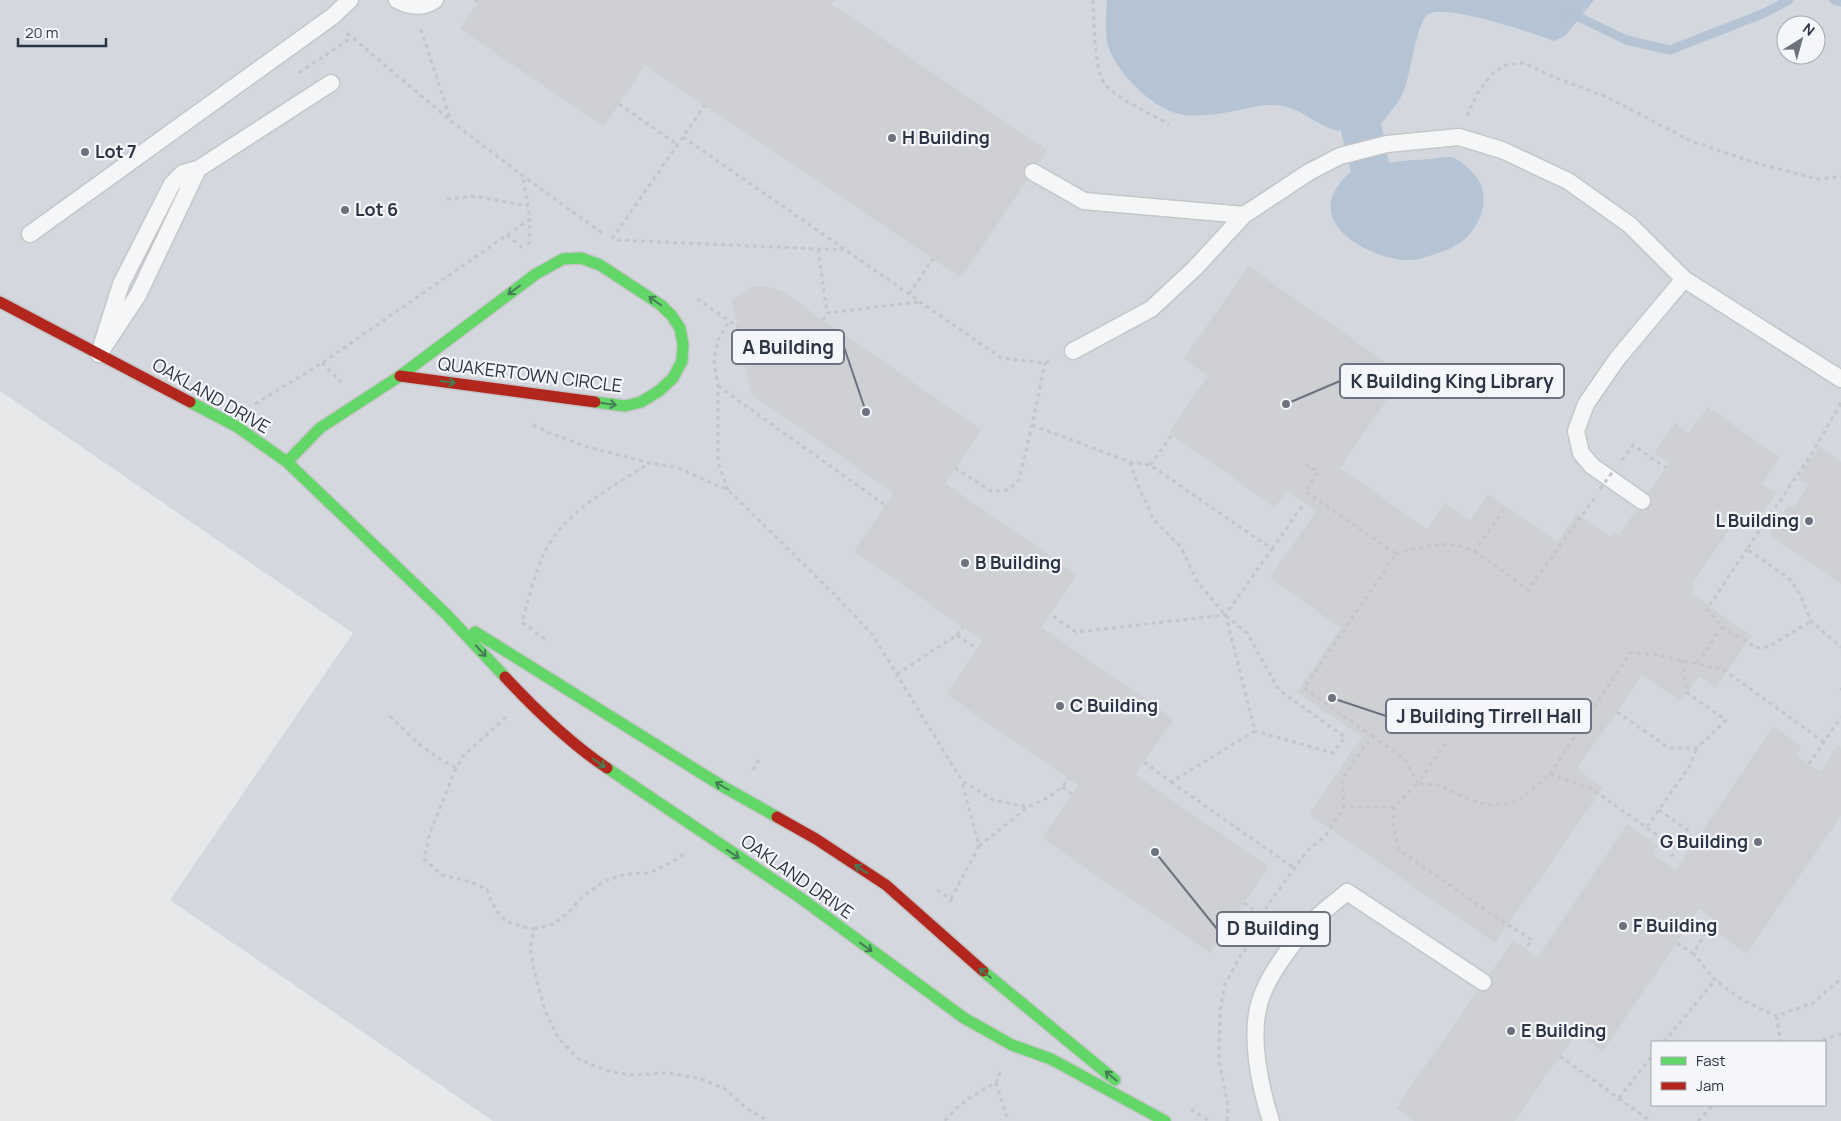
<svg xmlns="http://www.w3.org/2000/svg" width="1841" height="1121" viewBox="0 0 1841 1121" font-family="Manrope,sans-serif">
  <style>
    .built { fill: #d4d7dd; fill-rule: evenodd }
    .water { fill: #b4c4d5 }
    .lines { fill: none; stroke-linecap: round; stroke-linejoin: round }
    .stream { stroke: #b4c4d5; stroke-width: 9 }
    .building { fill: #ced0d3 }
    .lane-casing { stroke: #c4c6c8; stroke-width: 19 }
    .fast-casing { stroke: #c4c6c8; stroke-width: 14 }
    .jam-casing { stroke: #c4c6c8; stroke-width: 14 }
    .path { stroke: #c5c6ca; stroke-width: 3; stroke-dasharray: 4 4; stroke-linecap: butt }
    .lane { stroke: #f5f6f7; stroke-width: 16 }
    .fast { stroke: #63d668; stroke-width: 11 }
    .jam { stroke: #b3261e; stroke-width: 11 }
    .path-bridge { stroke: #c5c6ca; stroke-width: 3; stroke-dasharray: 4 4; stroke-linecap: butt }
    .oneway { stroke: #447d55 }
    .poi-dot { fill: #6c737f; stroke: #f4f6f9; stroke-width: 2 }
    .labels { text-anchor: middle; stroke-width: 4.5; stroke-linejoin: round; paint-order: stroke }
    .poi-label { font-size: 18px; font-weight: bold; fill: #2b3445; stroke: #f4f6f9; text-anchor: start }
    .street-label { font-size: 18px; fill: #2b3445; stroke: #f4f6f9 }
    .leader { fill: none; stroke: #6c737f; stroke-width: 2 }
    .callout-dot { fill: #6c737f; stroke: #f4f6f9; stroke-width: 2 }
    .callout { fill: #f4f6f9; stroke: #6c737f; stroke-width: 2 }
    .callout-label { font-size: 19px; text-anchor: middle; font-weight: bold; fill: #2b3445 }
  </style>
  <rect width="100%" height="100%" fill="#e6e8ea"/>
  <path class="built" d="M0,0H1841V1121H493L170,900L353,633L0,391ZM1786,25H1816V55H1786ZM1652,1042H1825V1105H1652Z"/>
  <path class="water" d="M1107,0H1594L1565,36L1554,41C1534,34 1439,0 1426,16C1414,34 1412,69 1404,90C1400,102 1388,114 1381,124L1389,163C1403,160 1417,160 1431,159C1437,158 1444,157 1450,157C1457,158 1464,164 1469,169C1491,187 1486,216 1468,236C1458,246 1448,250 1435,254C1427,257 1417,260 1409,260C1377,261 1311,229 1336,189C1340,183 1345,176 1351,172L1340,128L1339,131C1319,127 1304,111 1287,107C1265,101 1244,110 1223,113C1210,115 1192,117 1180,114C1153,109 1116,72 1108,46C1105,35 1106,12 1107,0Z"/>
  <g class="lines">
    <path class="stream" d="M1834,0L1841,2
      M1568,14L1583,19L1626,40L1670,50L1762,14L1789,0"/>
  </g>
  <path class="building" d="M480,0H834L831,4L1047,150L961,278L645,65L604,126L460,29Z
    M1248,266L1404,375L1340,468L1427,529L1445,503L1470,520L1488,494L1557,542L1577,514L1611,537L1614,532L1619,535L1669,463L1654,453L1675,423L1689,433L1708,407L1780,458L1762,484L1776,493L1754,525L1740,515L1691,585L1695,588L1692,594L1752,636L1716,688L1699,676L1681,702L1642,675L1577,769L1603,788L1495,943L1309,814L1362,737L1297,692L1341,628L1270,578L1316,511L1287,491L1275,507L1169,433L1208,376L1184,359Z
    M752,287H766L780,290L982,430L945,483L1077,575L1041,627L1174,719L1135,775L1269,866L1210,953L1042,838L1078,785L946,694L983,641L854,551L894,493L751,394L732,300Z
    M1819,447L1841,462V584L1769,534L1788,505L1793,508L1808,485L1798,478Z
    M1773,726L1802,746L1796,755L1820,772L1838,745L1841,748V815L1747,954L1714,931L1720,923L1699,909L1603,1051L1576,1033L1515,1121H1414L1396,1108L1513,940L1538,957L1627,824L1658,845L1652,854L1676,870Z"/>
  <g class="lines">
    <g class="lane-casing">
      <path id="lane" d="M397,0C410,7 423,8 435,0
        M198,169L138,295L99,354L121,284L172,184L183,173Z
        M198,169L331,83
        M1033,172L1084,201L1244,215
        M30,234L333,16L350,0
        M1073,351L1151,309L1195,268L1244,215L1309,172L1340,156L1387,144L1459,137L1502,150L1568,181L1630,225L1684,279L1841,379
        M1642,501L1592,466L1581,453L1576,431L1586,404L1617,359L1684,279
        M1271,1121C1260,1087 1249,1036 1260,1001C1267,978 1287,951 1302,933C1314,917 1332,905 1347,892L1483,982"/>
    </g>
    <g class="fast-casing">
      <path id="fast" d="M190,402L236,426L287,462L447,615L505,677
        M287,462L320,428L400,376L536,274L563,259L581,258L600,265L661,305L672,316L680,328L683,344L682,361L673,378L659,391L641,402L625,406L595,402
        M475,632L722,786L777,817
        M607,768L802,899L964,1018L1012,1045L1051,1059L1165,1121
        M983,971L1115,1080"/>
    </g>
    <g class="jam-casing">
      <path id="jam" d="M0,302L190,402
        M400,376L595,402
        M505,677C534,708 571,744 607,768
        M777,817L816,839L886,885L983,971"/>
    </g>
    <path class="path" d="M475,0L478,2
      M1093,0C1094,20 1094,67 1104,83C1112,96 1154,116 1169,124
      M421,29L451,121
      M347,33L451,121L523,176L602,233
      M299,73L351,38
      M619,104L678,145
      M1467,116L1477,94L1491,75L1505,65L1524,63L1551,76L1607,97L1691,141L1753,162L1816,179L1841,177
      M683,137L1001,358L1045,363L1052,360
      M447,199L475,196L528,206
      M507,235L524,249
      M612,239L705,105
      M617,240L843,250
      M529,245L530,219
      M818,249L827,313L918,302
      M909,294L933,259
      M697,299L738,327
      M823,320L827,313
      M322,363L341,382
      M718,386L885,505
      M1841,403L1809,458L1747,549L1792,581L1802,599L1811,621L1841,647
      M255,404L322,363L530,219L523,177
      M533,425L550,433L584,446L650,463L676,467L728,490L836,596L872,634L962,781L993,800L1028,807L1049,797L1062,787L1069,778
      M1032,425L1130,462L1150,465L1272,549L1225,615L1076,632L1050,614
      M1622,460L1633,445L1666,468
      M1130,462L1138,486L1154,520L1181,547L1196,580L1225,615L1247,633L1279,690L1345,737L1333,753L1255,731
      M1305,464L1318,472L1305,491L1396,554L1304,688L1372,736L1342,779L1344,807
      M1150,465L1172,435
      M955,468L991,491L1008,490L1019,480L1032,425L1045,363
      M728,490L718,462V386L714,360L719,338L729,321
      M1272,549L1304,503
      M1474,552L1504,510
      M1396,554C1414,549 1438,542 1456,545C1476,548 1510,577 1528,590L1596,496
      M1722,627L1757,648L1768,647L1811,621
      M957,635L977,649
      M545,639L522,622C529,599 534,575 544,553C565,511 612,487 650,463
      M1697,663L1722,627L1707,609L1747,549
      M897,674L957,635L963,627
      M1841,688V690
      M1617,712L1669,748H1697L1726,720L1687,693L1682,660
      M390,716L419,744L437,757L456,768
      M506,717L463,756L456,768L430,833L424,859L442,875L471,882L487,889C497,918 504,924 534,929L530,948L535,974L545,1010L558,1038L579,1059L604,1070L630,1075L668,1073L702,1079L725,1089L746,1108L768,1121
      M1372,736L1404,758L1418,783L1446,743
      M1144,762L1171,782L1255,731L1226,616
      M1809,764L1841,717
      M753,770L759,759
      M1550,774L1592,789L1677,849
      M1171,782L1294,868
      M1062,787L1072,794
      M1394,807L1393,825L1398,849L1494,916L1532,940L1526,948
      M1659,810L1689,831L1671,857
      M1647,827L1690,765L1697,748
      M979,846L1028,807
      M937,890L951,899V903
      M951,899L979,846L962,782
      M1244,903L1264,917
      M1715,919L1693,953L1715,980L1742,1000L1776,1016L1813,1003L1841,979
      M534,929L554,924L569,912L583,896L605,881L626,874L649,873L678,859L683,854
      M1677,943L1693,953
      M1776,1016L1781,1042
      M1664,1042L1715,980
      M1815,1042L1841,1034
      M1560,1056L1650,1121
      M996,1083L1008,1121
      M1619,1098L1652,1056
      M1191,1109L1209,1121
      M945,1121C959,1103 976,1093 996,1083L1001,1070
      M1227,1121L1228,1107L1219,1059L1220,1011L1225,984L1241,955L1260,929L1267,906L1307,851L1326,835L1344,807H1394L1418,783L1438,785L1468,799L1488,805L1507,804L1522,798L1550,774L1630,653L1654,654L1724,670L1824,742
      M1698,1121L1713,1105"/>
    <use href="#lane" class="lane"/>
    <use href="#fast" class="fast"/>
    <use href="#jam" class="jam"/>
    <path class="path-bridge" d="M1600,489L1614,470"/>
  </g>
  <defs><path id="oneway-shaft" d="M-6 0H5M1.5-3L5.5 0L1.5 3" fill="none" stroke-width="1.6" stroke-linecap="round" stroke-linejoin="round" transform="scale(1.25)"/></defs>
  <g class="oneway">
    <use href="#oneway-shaft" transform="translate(514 290) rotate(143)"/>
    <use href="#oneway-shaft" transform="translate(655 301) rotate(-145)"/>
    <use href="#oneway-shaft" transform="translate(448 382) rotate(8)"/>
    <use href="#oneway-shaft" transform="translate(609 404) rotate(8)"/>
    <use href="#oneway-shaft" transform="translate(481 651) rotate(47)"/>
    <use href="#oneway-shaft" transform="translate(599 763) rotate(35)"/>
    <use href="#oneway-shaft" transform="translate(722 786) rotate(-150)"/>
    <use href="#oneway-shaft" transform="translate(733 854) rotate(33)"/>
    <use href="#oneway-shaft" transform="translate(861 869) rotate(-147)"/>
    <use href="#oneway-shaft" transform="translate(866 947) rotate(36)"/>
    <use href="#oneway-shaft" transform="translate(985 973) rotate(-141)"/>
    <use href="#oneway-shaft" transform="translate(1111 1076) rotate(-140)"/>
  </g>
  <g class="poi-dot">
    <circle cx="892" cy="138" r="5"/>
    <circle cx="85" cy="152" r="5"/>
    <circle cx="345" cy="210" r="5"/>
    <circle cx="1809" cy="521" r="5"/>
    <circle cx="965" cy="563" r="5"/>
    <circle cx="1060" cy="706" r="5"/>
    <circle cx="1758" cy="842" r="5"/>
    <circle cx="1623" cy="926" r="5"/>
    <circle cx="1511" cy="1031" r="5"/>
  </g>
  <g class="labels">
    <g class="poi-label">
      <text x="902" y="144">H Building</text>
      <text x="95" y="158">Lot 7</text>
      <text x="355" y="216">Lot 6</text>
      <text x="1799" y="527" text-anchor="end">L Building</text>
      <text x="975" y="569">B Building</text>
      <text x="1070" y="712">C Building</text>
      <text x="1748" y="848" text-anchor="end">G Building</text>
      <text x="1633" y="932">F Building</text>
      <text x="1521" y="1037">E Building</text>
    </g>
    <g class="street-label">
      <text transform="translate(530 375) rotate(7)" y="6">QUAKERTOWN CIRCLE</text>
      <text transform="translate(211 396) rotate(30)" y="6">OAKLAND DRIVE</text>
      <text transform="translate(797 877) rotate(35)" y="6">OAKLAND DRIVE</text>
    </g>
  </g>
  <path class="leader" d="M866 412L844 347M1286 404L1340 381M1332 698L1386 716M1155 852L1217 929"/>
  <g class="callout-dot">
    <circle cx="866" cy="412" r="5"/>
    <circle cx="1286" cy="404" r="5"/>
    <circle cx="1332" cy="698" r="5"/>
    <circle cx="1155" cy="852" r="5"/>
  </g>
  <g class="callout">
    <rect x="732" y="330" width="112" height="34" rx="5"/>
    <rect x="1340" y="364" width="224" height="34" rx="5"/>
    <rect x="1386" y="699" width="205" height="34" rx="5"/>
    <rect x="1217" y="912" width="113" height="34" rx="5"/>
  </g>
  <g class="callout-label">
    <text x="788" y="354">A Building</text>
    <text x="1452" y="388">K Building King Library</text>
    <text x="1489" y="723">J Building Tirrell Hall</text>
    <text x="1273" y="935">D Building</text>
  </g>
  <rect x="1651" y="1041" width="175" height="65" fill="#f4f6f9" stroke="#a4a8b1"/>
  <rect x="1661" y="1057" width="25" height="8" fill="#63d668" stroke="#a4a8b1"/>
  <text x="1696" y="1066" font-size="15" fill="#2b3445">Fast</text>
  <rect x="1661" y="1082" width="25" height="8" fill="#b3261e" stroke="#a4a8b1"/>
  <text x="1696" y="1091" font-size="15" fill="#2b3445">Jam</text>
  <g transform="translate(1801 40) rotate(37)"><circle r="24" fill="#f4f6f9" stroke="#a4a8b1"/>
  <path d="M0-4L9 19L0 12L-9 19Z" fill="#6c737f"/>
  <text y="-8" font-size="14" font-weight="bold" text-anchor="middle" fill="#2b3445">N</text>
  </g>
  <path d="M18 38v8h88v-8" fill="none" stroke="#2b3445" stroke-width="2.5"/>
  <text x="25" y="38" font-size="15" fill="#2b3445" stroke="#f4f6f9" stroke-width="4" paint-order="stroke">20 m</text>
</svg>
